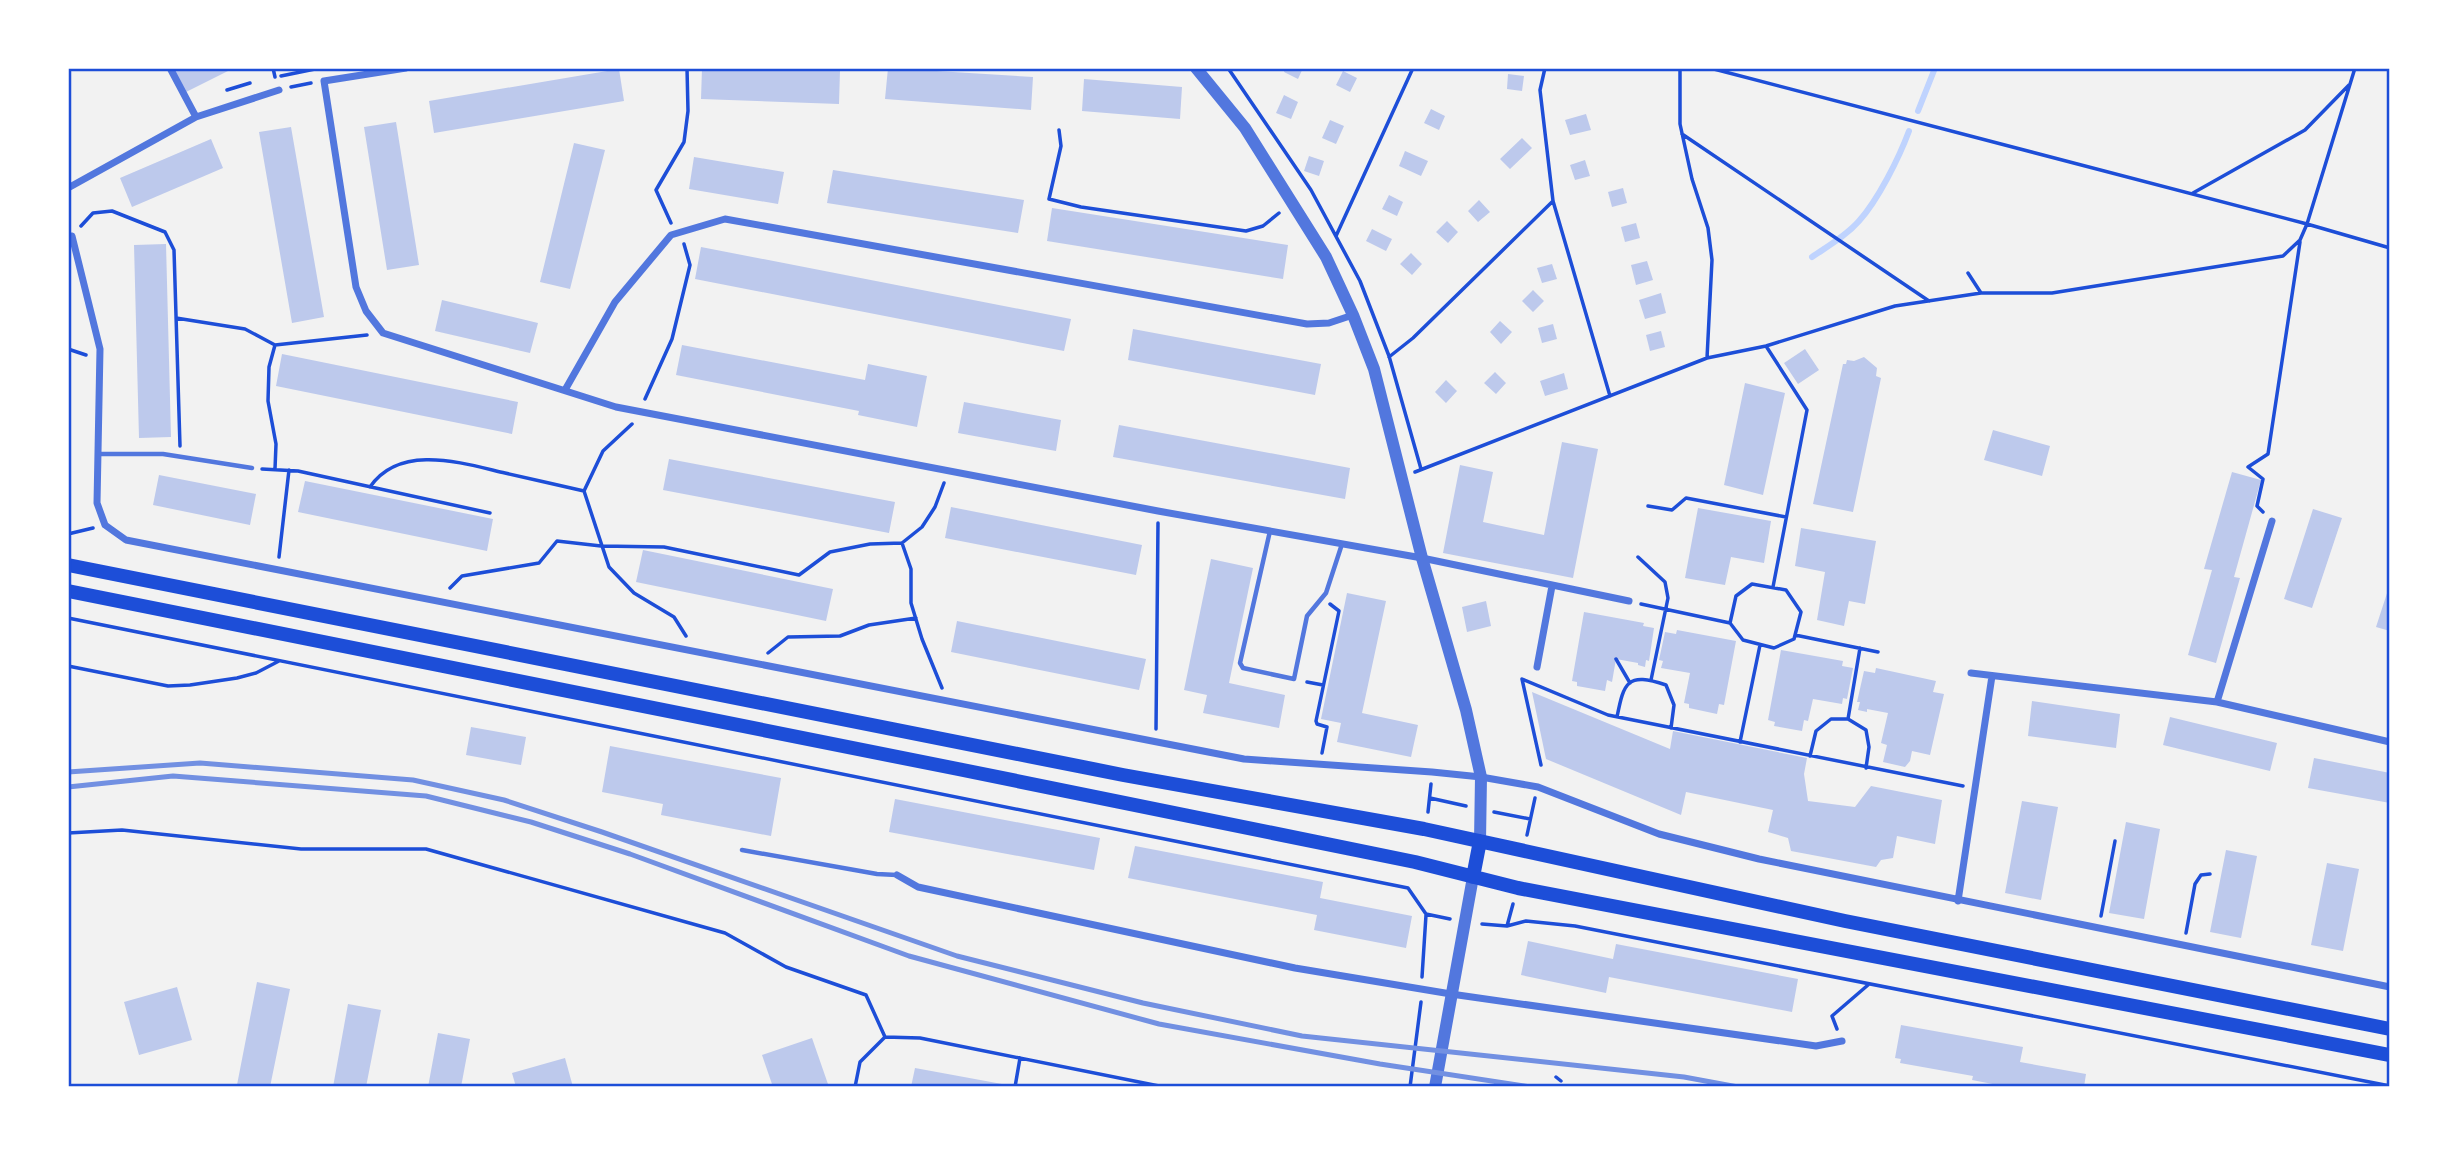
<svg xmlns="http://www.w3.org/2000/svg" width="2458" height="1155" viewBox="0 0 2458 1155" font-family="'Roboto Condensed',sans-serif">
  <style>
    .lines { fill: none; stroke-linecap: round; stroke-linejoin: round }
    .stream { stroke: #bfd3fe; stroke-width: 6 }
    .building { fill: #bdc9ec }
    .path { stroke: #1d4ed8; stroke-width: 3.5 }
    .service { stroke: #5277de; stroke-width: 4.5 }
    .minor { stroke: #5277de; stroke-width: 7 }
    .tertiary { stroke: #5277de; stroke-width: 12 }
    .secondary { stroke: #1d4ed8; stroke-width: 14 }
    .rail { stroke: #7290e2; stroke-width: 5 }
    .neatline { fill: none; stroke: #1d4ed8; stroke-width: 2.5 }
  </style>
  <rect width="100%" height="100%" fill="#f2f2f2"/>
  <g class="lines">
    <path class="stream" d="M1918,111L1935,68
      M1812,257C1828,246 1846,236 1859,221C1878,200 1899,158 1909,131"/>
  </g>
  <path class="building" d="M172,68H229L230,70L184,93Z
    M702,68L840,71L839,104L701,99Z
    M888,68L1033,77L1031,110L885,99Z
    M1285,68H1303L1298,79L1284,72Z
    M619,69L624,101L434,133L429,101Z
    M1343,71L1357,78L1350,92L1336,85Z
    M1508,74L1524,76L1522,91L1507,89Z
    M1084,79L1182,87L1180,119L1082,111Z
    M1284,95L1298,102L1291,119L1276,113Z
    M1431,109L1445,116L1439,130L1424,123Z
    M1586,114L1591,130L1570,135L1565,120Z
    M1330,120L1344,126L1336,144L1322,138Z
    M396,122L419,265L387,270L364,127Z
    M291,127L324,317L292,323L259,132Z
    M1522,138L1532,148L1510,169L1500,159Z
    M211,139L223,168L132,207L120,178Z
    M574,143L605,150L570,289L540,282Z
    M1405,151L1428,161L1421,176L1399,166Z
    M1309,156L1324,161L1319,176L1304,171Z
    M694,157L784,172L778,204L689,189Z
    M1585,160L1590,176L1575,180L1570,165Z
    M833,170L1024,200L1018,233L827,203Z
    M1623,188L1627,203L1612,207L1608,192Z
    M1389,195L1403,202L1397,216L1382,209Z
    M1479,200L1490,212L1478,222L1468,211Z
    M1052,208L1288,245L1283,279L1047,241Z
    M1447,221L1458,232L1448,243L1436,232Z
    M1636,223L1640,238L1625,242L1621,227Z
    M1372,229L1392,239L1386,251L1366,241Z
    M166,244L171,437L139,438L134,245Z
    M701,247L1071,319L1064,351L695,279Z
    M1411,253L1422,264L1412,275L1400,264Z
    M1647,261L1653,280L1636,285L1631,265Z
    M1552,264L1557,279L1542,283L1537,268Z
    M1533,290L1544,301L1533,312L1522,301Z
    M1661,293L1666,313L1645,319L1639,300Z
    M442,300L538,323L530,353L435,331Z
    M1500,321L1512,332L1501,344L1490,332Z
    M1553,324L1557,339L1542,343L1538,328Z
    M1133,329L1321,364L1315,395L1128,360Z
    M1661,331L1665,347L1650,351L1646,335Z
    M682,345L865,380L868,364L927,376L917,427L858,415L859,411L676,375Z
    M1805,349L1819,370L1798,384L1784,363Z
    M282,354L518,402L512,434L276,386Z
    M1864,357L1877,368L1876,376L1881,378L1853,512L1813,504L1843,364H1846L1847,360L1854,361Z
    M1495,372L1506,383L1496,394L1484,383Z
    M1564,373L1568,389L1545,396L1540,381Z
    M1446,380L1457,391L1446,403L1435,392Z
    M1745,383L1785,393L1763,495L1724,485Z
    M964,402L1061,420L1056,451L958,433Z
    M1119,425L1350,468L1345,499L1113,457Z
    M1993,430L2050,446L2042,476L1984,460Z
    M1562,442L1598,449L1573,578L1443,553L1460,465L1493,472L1483,522L1544,535Z
    M669,459L895,502L889,533L663,490Z
    M2232,472L2261,480L2234,577L2240,578L2216,663L2188,655L2212,570L2204,569Z
    M159,475L256,494L250,525L153,505Z
    M305,481L493,519L487,551L298,512Z
    M951,507L1142,545L1136,575L945,538Z
    M1698,508L1771,521L1764,563L1731,557L1725,585L1685,578Z
    M2313,509L2342,518L2312,608L2284,599Z
    M1801,528L1876,541L1865,604L1849,601L1844,626L1817,620L1825,572L1795,566Z
    M643,550L833,589L826,621L636,582Z
    M1211,559L1253,568L1229,683L1285,695L1279,728L1203,713L1207,695L1184,690Z
    M2390,584V631L2376,627Z
    M1347,593L1386,601L1362,713L1418,725L1411,757L1337,742L1341,723L1321,719Z
    M1486,601L1491,626L1467,632L1462,607Z
    M1584,612L1644,623L1643,626L1654,628L1649,661L1646,660L1645,667L1638,665V663L1616,659L1612,682L1607,680L1605,691L1577,686V682L1572,681Z
    M957,621L1146,659L1139,690L951,652Z
    M1677,630L1736,641L1724,705L1719,704L1717,714L1689,708V704L1684,703L1690,673L1661,668L1663,661L1659,660L1665,632L1676,634Z
    M1781,650L1843,661L1842,666L1853,668L1847,699L1843,698L1842,704L1813,699L1808,721L1804,720L1802,731L1774,726L1775,722L1768,720Z
    M1876,668L1936,681L1933,692L1944,694L1930,755L1912,751L1910,761L1905,767L1883,762L1887,745L1881,743L1888,713L1867,709V712L1858,710L1860,702H1857L1864,671L1875,673Z
    M1532,692L1670,749L1673,731L1807,758L1804,774L1808,801L1855,807L1871,786L1942,800L1935,844L1897,836L1893,858L1881,860L1876,867L1791,851L1788,838L1768,832L1773,810L1686,792L1681,815L1546,759Z
    M2032,701L2120,714L2116,748L2028,736Z
    M2170,717L2277,743L2270,771L2163,745Z
    M471,727L526,737L521,765L466,755Z
    M610,746L781,778L771,836L661,815L663,804L602,792Z
    M2314,758L2390,773V803L2308,788Z
    M895,799L1100,838L1094,870L889,832Z
    M2022,801L2058,807L2041,900L2005,893Z
    M2126,822L2160,829L2144,919L2109,913Z
    M1135,846L1323,882L1320,898L1412,916L1406,948L1314,930L1317,915L1128,878Z
    M2226,850L2257,856L2241,938L2210,932Z
    M2327,863L2359,869L2343,951L2311,945Z
    M1528,941L1613,959L1616,944L1798,979L1792,1012L1609,977L1606,993L1521,975Z
    M257,982L290,989L270,1087L237,1085Z
    M177,987L192,1040L139,1055L124,1002Z
    M348,1004L381,1010L366,1087H333Z
    M1901,1025L2023,1047L2020,1062L2086,1074L2084,1087H2008L1972,1080L1973,1076L1900,1063L1901,1059L1895,1058Z
    M438,1033L470,1039L461,1087H428Z
    M812,1038L829,1087H773L762,1055Z
    M565,1058L573,1087H516L512,1073Z
    M915,1068L1002,1084V1087H911Z"/>
  <g class="lines">
    <path class="path" d="M273,68L275,77
      M1228,68L1311,190L1360,281L1389,356L1421,469
      M1545,68L1540,90L1553,201L1610,396
      M1680,68V124L1692,179L1708,228L1712,260L1707,358
      M1710,68L2307,224L2390,248
      M281,76L315,69
      M291,87L311,83
      M227,90L250,83
      M1059,130L1061,146L1049,199L1081,207L1246,231L1263,226L1279,213
      M1682,134L1929,301
      M2193,193L2305,130L2349,85
      M671,223L656,190L684,142L688,111L687,68
      M81,226L93,213L112,211L165,232L174,250L180,446
      M1336,236L1413,68
      M1968,273L1981,293
      M176,318L245,329L275,345
      M1766,346L1807,410L1773,587
      M68,349L86,355
      M1389,357L1413,338L1553,201
      M645,399L672,339L690,265L684,244
      M632,424L603,451L584,491L609,567L634,593L674,617L686,636
      M262,469L298,471L490,513
      M275,469L276,444L268,401L269,367L275,345L367,335
      M1415,472L1707,358L1766,346L1895,306L1981,293H2052L2283,256L2300,240L2307,224L2355,68
      M370,487C400,443 462,463 505,473C531,479 558,485 584,491
      M1648,506L1672,510L1686,498L1786,517
      M2263,512L2257,506L2263,479L2248,467L2268,454L2300,242
      M68,534L93,528
      M902,543L911,569V603L922,639L942,688
      M279,557L289,470
      M1638,557L1665,582L1668,598L1651,680
      M450,588L462,576L539,563L557,541L601,546L664,547L799,575L830,552L870,544L902,543L922,527L935,507L944,483
      M1641,604L1730,623L1743,640L1774,648L1794,639L1801,612L1786,590L1752,584L1736,596L1730,623
      M68,618L1408,888L1426,914L1450,919
      M1795,635L1878,652
      M768,653L788,637L840,636L869,625L916,618
      M1616,659L1630,683
      M68,666L168,686L190,685L237,678L256,673L279,661
      M1307,682L1323,685
      M1617,717C1624,682 1627,672 1666,685L1674,705L1671,728
      M1848,719L1860,648
      M1156,729L1158,523
      M1740,742L1760,645
      M1322,753L1327,727L1317,724L1316,721L1339,611L1330,604
      M1810,756L1816,731L1831,719H1848L1866,730L1869,747L1866,768
      M1541,765L1522,679L1608,715L1963,786
      M1430,798L1466,806
      M1428,812L1431,784
      M1494,812L1530,819
      M68,833L122,830L301,849H426L725,933L786,967L866,995L885,1037
      M1527,835L1535,798
      M2101,916L2115,841
      M1482,924L1507,926L1526,921L1575,926L2390,1086
      M1507,926L1513,904
      M2186,933L2195,884L2201,875L2210,874
      M1422,977L1426,915
      M1837,1029L1832,1016L1868,985
      M1556,1077L1561,1081
      M855,1087L860,1062L885,1037L920,1038L1164,1087
      M1015,1087L1020,1058
      M1410,1087L1421,1002"/>
    <path class="service" d="M99,454H163L252,468
      M1270,531L1240,663L1243,668L1294,679L1307,616L1326,593L1342,544
      M742,850L877,874L897,875"/>
    <path class="minor" d="M170,68L196,117L279,90
      M406,68L324,81L356,287L366,311L383,333L616,407L1158,511L1422,558L1629,601
      M68,188L196,117
      M72,236L100,349L97,503L105,525L126,540L1244,759L1432,772L1481,777L1538,787L1659,834L1759,859L2390,987
      M565,390L615,302L671,235L725,219L1307,324L1329,323L1353,315
      M1537,667L1552,586
      M1971,673L2217,702L2390,742
      M2217,702L2272,521
      M897,875L918,887L1295,968L1451,994L1816,1046L1842,1041
      M1958,901L1992,676"/>
    <path class="tertiary" d="M1196,68L1245,128L1326,257L1353,315L1374,369L1422,558L1466,710L1481,777L1480,841
      M1435,1087L1473,877"/>
    <path class="secondary" d="M68,565L1123,775L1424,829L1845,921L2390,1029
      M68,591L958,769L1415,862L1518,888L2390,1055
      M1473,877L1480,841"/>
    <path class="rail" d="M68,772L200,763L413,780L504,800L602,832L957,956L1143,1003L1302,1036L1684,1077L1738,1087
      M68,787L173,776L426,796L531,822L630,854L909,956L1159,1024L1380,1064L1531,1087"/>
  </g>
  <rect width="2458" height="1155" fill="none" stroke="#ffffff" stroke-width="140"/>
  <rect x="70" y="70" width="2318" height="1015" class="neatline"/>
</svg>
